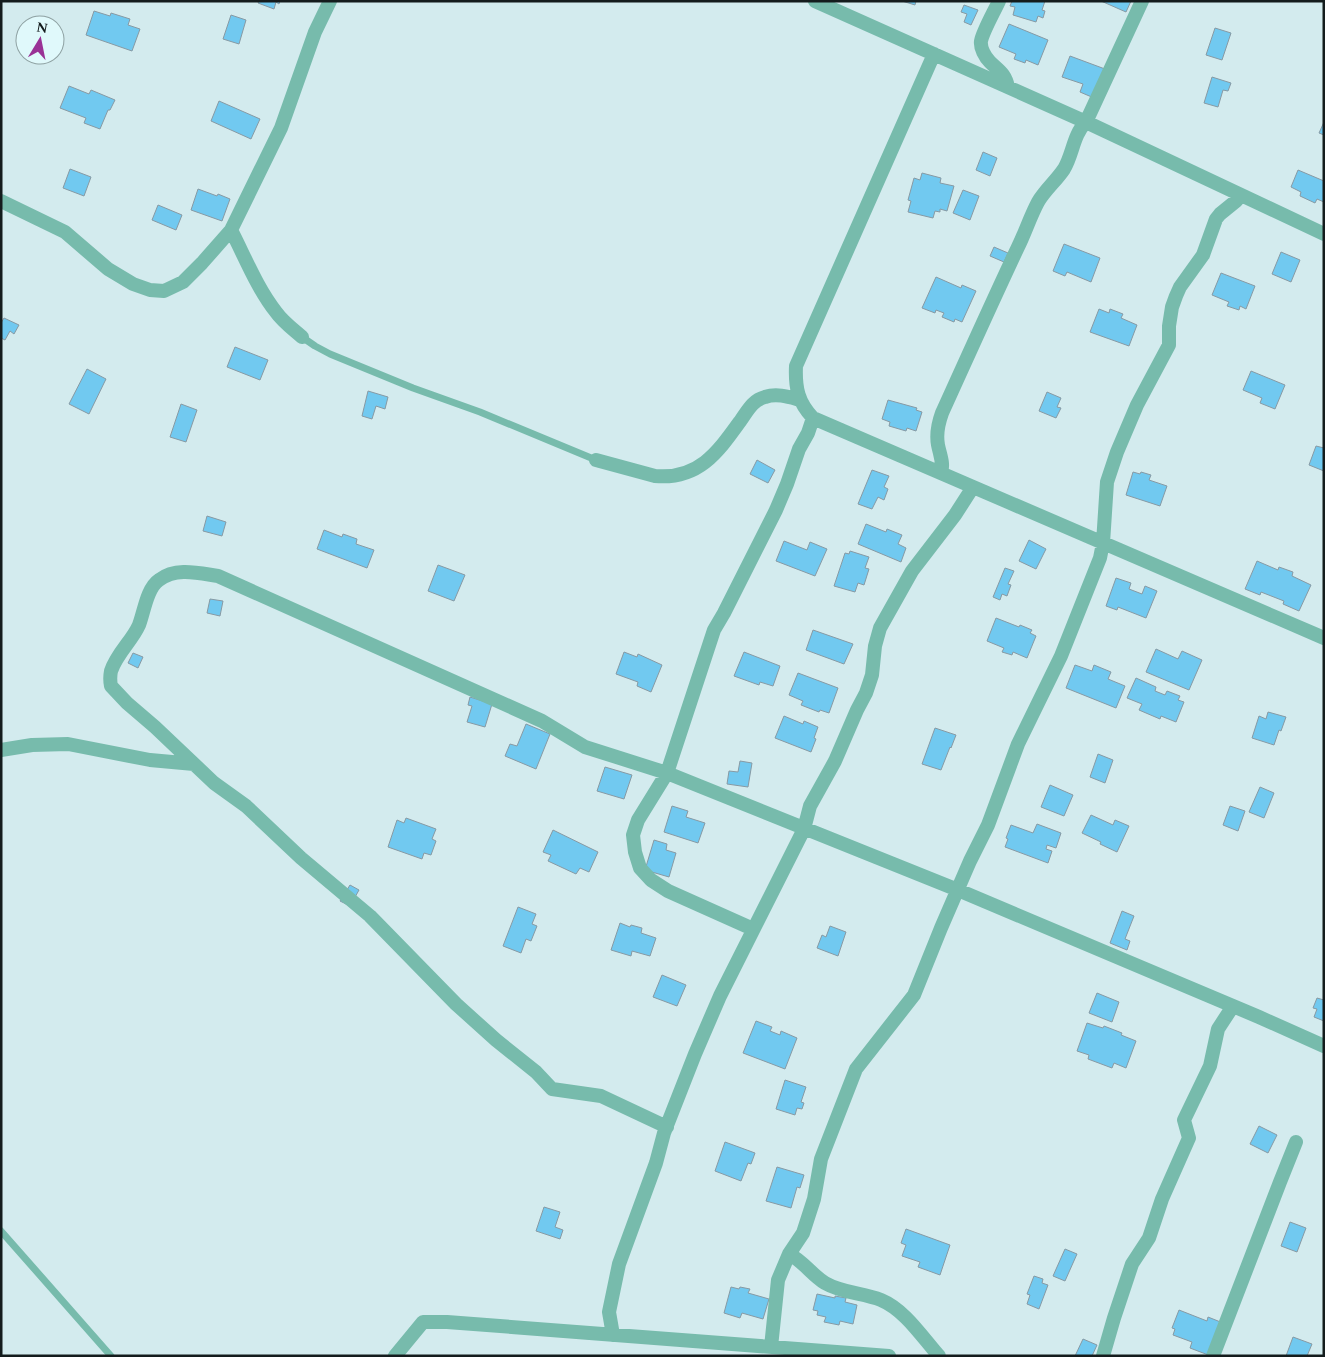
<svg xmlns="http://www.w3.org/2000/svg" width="1325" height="1357" viewBox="0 0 1325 1357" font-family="Spectral,serif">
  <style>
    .building { fill: #71c9f0; stroke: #879aa4 }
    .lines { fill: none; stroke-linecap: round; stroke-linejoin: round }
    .service { stroke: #77bbac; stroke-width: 7 }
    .minor { stroke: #77bbac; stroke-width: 14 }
  </style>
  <rect width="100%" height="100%" fill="#d3ebee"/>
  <path class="building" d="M259,1H280L279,4L276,2L274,9L258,3Z
    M902,1H916L915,5Z
    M1012,1H1045L1042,10L1045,11L1043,18L1038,16L1036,22L1013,15L1015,7L1010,6Z
    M1101,1H1131L1126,12Z
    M964,5L978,10L971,25L964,22L967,14L961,12Z
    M94,11L110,16L111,13L130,19L128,25L140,29L132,51L86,35Z
    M231,15L246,20L239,44L223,39Z
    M1009,24L1048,40L1038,65L1026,60L1025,63L1014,59L1016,54L999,47Z
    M1215,28L1231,33L1222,60L1206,55Z
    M1070,56L1105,69L1094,98L1080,92L1083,84L1062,77Z
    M1212,77L1231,83L1228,91L1223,90L1218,107L1204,103Z
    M69,86L89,94L91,90L115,100L110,110H108L100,129L84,123L86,118L60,108Z
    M219,101L260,119L251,139L211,121Z
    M1324,122V135L1319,133Z
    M983,152L997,158L990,176L976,170Z
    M70,169L91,177L84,196L63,188Z
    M1298,170L1324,181V202L1317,199L1315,203L1300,196L1301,192L1291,187Z
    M922,173L941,178L940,183L954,186L947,211L940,209V212L935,211L933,218L908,212L911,201L908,200L914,178L920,180Z
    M198,189L217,196L218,194L230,199L222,221L191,210Z
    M963,190L979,196L970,220L953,213Z
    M158,205L182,215L176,230L152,220Z
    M1064,244L1100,258L1091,282L1067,272L1065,276L1053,271Z
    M994,247L1008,253L1004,262L990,256Z
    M1281,252L1300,260L1291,282L1272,274Z
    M1221,273L1255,286L1246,309L1240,306L1239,310L1227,306L1229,302L1212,295Z
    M936,277L961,288L962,285L976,291L962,322L955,319L954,322L942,317L944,313L936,310L935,313L922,308Z
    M1099,309L1109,313L1110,309L1123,314L1121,318L1137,325L1129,346L1090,332Z
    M4,318L19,325L14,334L10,331L5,340L1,338V323Z
    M235,347L268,360L260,380L227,367Z
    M87,369L106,379L89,414L69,404Z
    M1251,371L1285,385L1275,409L1260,403L1262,398L1243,390Z
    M368,391L388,397L385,409L376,406L372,419L362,416Z
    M1047,392L1061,398L1057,407L1061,408L1056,418L1039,411Z
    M888,400L917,408L916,410L922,412L916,431L907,428L906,431L889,426L890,422L882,419Z
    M181,404L197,410L186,442L170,437Z
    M1316,446L1324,448V471L1309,465Z
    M757,460L775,470L768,483L750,474Z
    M872,470L889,476L884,487L888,489L884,500L878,497L872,509L858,504Z
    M1133,472L1140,474L1141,472L1151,475L1149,480L1167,486L1160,506L1126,495Z
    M207,516L226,522L222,536L203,531Z
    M866,524L886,532L887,529L902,535L898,544L906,548L901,562L858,544Z
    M324,530L342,537L343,534L357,539L356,544L374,550L367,568L317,549Z
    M1029,540L1046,549L1036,569L1019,561Z
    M784,541L807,550L810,542L827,549L815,576L776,561Z
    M850,551L869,557L865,568L869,569L864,585L858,583L855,592L834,586L845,553L849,554Z
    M1257,561L1278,570L1279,567L1293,572L1292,576L1311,585L1299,611L1283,604L1284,601L1261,592L1260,595L1245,589Z
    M438,565L465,575L454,601L428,591Z
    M1005,568L1014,571L1008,584L1011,585L1007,596L1002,594L1000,600L993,597Z
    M1116,578L1131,583L1129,589L1142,594L1145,586L1157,591L1146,618L1118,607L1117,610L1106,606Z
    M210,599L223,601L220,616L207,613Z
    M996,618L1019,627L1020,625L1032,630L1030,633L1036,636L1027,658L1013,652L1012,655L1002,652L1004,648L987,641Z
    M813,630L853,644L844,664L806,650Z
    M1156,649L1178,659L1182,651L1202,660L1189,690L1146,672Z
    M624,652L637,657L638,654L662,665L651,692L637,686L638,682L616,674Z
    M744,652L780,666L773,686L760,682L759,685L734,676Z
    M133,653L143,657L138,668L128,663Z
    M1075,665L1092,671L1094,665L1111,672L1108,679L1125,686L1116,708L1066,688Z
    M798,673L838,688L829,713L820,710L819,712L801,705L803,701L789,695Z
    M1136,678L1156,687L1155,691L1165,695L1167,691L1180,696L1178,700L1184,702L1176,722L1161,716L1160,719L1139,710L1142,704L1127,698Z
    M470,697L492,704L485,727L467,722L472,706L468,705Z
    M1268,712L1286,717L1281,731L1279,730L1274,745L1252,738L1259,716L1266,719Z
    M784,716L803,724L804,721L818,727L814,738L816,739L811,752L775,738Z
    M526,724L550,734L536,769L505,756L510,744L517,746Z
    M935,728L956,735L951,748L950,747L941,770L922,764Z
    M1098,754L1113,760L1105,783L1090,777Z
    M740,761L752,763L748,787L727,784L729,771L738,772Z
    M605,767L632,775L624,799L597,791Z
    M1050,785L1073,795L1064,816L1041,807Z
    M1260,787L1274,793L1264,818L1249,812Z
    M672,806L688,811L686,817L705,823L698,843L664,832Z
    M1230,806L1245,811L1238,831L1223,825Z
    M1091,815L1113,825L1115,820L1129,826L1117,852L1100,844L1101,842L1082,833Z
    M406,818L436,829L432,839L436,841L431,855L424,853L422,859L388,847L397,820L404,823Z
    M1037,824L1061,833L1056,848L1047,845L1046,849L1052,851L1048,863L1005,847L1008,839L1006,838L1011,825L1033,833Z
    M553,830L598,852L589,872L580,868L576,874L548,861L551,855L543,852Z
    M654,840L667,844L666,850L676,853L669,877L645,870Z
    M350,885L359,890L350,906L340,901Z
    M518,907L536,914L532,924L537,926L531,941L526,939L521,953L503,946Z
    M1122,911L1134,916L1125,939L1130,941L1127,950L1110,943Z
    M620,923L630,927L631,925L642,928L641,933L656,938L650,956L632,951L631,956L611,950Z
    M830,926L846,932L838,956L817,948L822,935L826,937Z
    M662,975L686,985L677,1006L653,997Z
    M1097,993L1119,1002L1112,1022L1089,1013Z
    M1317,998L1324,1000V1021L1314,1017L1317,1009L1313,1008Z
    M756,1021L772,1027L770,1031L780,1035L781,1031L797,1038L785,1069L743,1053Z
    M1087,1023L1103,1028L1104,1026L1122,1033L1121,1035L1136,1041L1126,1068L1114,1063L1112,1068L1088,1059L1089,1055L1077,1051Z
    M785,1080L806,1087L801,1102L804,1103L802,1109L797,1108L795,1115L776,1109Z
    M1259,1126L1277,1135L1268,1153L1250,1144Z
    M725,1142L755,1153L751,1164L748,1163L741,1181L715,1171Z
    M777,1167L804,1175L800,1188L797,1187L791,1208L766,1201Z
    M544,1207L560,1212L555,1227L563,1230L560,1239L536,1231Z
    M1290,1222L1306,1228L1297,1252L1281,1246Z
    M906,1229L950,1245L940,1275L918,1267L920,1262L902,1256L906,1245L901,1243Z
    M1065,1249L1077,1254L1065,1281L1053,1276Z
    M1034,1276L1043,1279L1042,1283L1048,1285L1039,1309L1027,1304L1030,1295L1027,1294Z
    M731,1287L739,1289L740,1287L750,1289L748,1293L769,1299L763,1319L742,1313L740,1318L724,1313Z
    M817,1294L835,1298V1296L846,1298L845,1302L857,1305L853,1324L840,1321L839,1325L824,1322L826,1317L817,1315L818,1311L813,1310Z
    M1179,1310L1207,1321L1208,1317L1223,1323L1211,1356L1190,1348L1192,1342L1173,1335L1175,1329L1172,1328Z
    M1293,1337L1312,1344L1307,1356H1286Z
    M1083,1339L1097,1345L1092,1356H1075Z"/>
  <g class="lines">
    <path class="service" d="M302,337L315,346L330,354L413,388L480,412L596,460
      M1,1231L111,1356"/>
    <path class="minor" d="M815,1L1086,122L1324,234
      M999,1C994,12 983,31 981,41C980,48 985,57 990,62C999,71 1005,73 1008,87
      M934,54L796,366C795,388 798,402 813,418L1324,638
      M1,201L65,232L108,269L133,284L150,290L164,291L183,282L202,263L231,230L281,128L315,32L330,1
      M231,230C245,257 257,288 276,312C283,322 293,329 302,337
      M596,460L655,476C699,480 718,452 741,420C748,410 753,400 765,397C777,393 789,397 800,400
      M941,473C944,463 940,455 938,445C936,434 938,424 942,413C967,358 992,302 1018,247C1025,233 1030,217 1038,202C1045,190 1056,181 1064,169C1073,154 1073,135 1086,122L1142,1
      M1,750L32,745L68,744L150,760L194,764
      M753,929L668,891L651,880L640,868L635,852L633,835L638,820L667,773L714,630L724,613L776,510L787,484L799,449L808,433L813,418
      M667,1127L601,1096L552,1089L536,1072L496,1040L456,1004L370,916L301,858L246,806L214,783L155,727L127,703L111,686C110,681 110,676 111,671C117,653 132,641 139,625C144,612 147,588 159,580C176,567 198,573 218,576L542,721L585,747L667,773L958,890L1259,1017L1324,1046
      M789,1254C803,1261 812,1275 825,1283C842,1293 863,1293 881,1300C905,1310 922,1337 939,1356
      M613,1335L609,1312L619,1264L656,1163L664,1133L695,1054L720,996L804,829L810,806L835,761L857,710L866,693L872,675L875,646L880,628L912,571L955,515L973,487
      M771,1347L778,1280L789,1254L803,1233L814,1199L821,1159L856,1069L914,995L941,928L970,861L988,825L1018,744L1061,656L1100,558L1103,543L1107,482L1117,452L1137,405L1169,345V326L1172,307L1176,296L1180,287L1203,255L1216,219L1220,214L1236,201L1241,195
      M395,1356L423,1322H447L889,1356
      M1103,1356L1114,1318L1132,1264L1149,1238L1162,1199L1189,1138L1184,1120L1210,1066L1218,1029L1233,1006
      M1213,1356L1280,1182L1296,1142"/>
  </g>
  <rect width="1325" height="1357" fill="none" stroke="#141c1d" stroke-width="5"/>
  <g transform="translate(40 40) rotate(10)"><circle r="24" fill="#e0f9fb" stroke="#8ea1a2"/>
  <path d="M0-4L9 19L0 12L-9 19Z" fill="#993296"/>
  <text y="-8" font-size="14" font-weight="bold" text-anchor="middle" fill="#141c1d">N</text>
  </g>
</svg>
